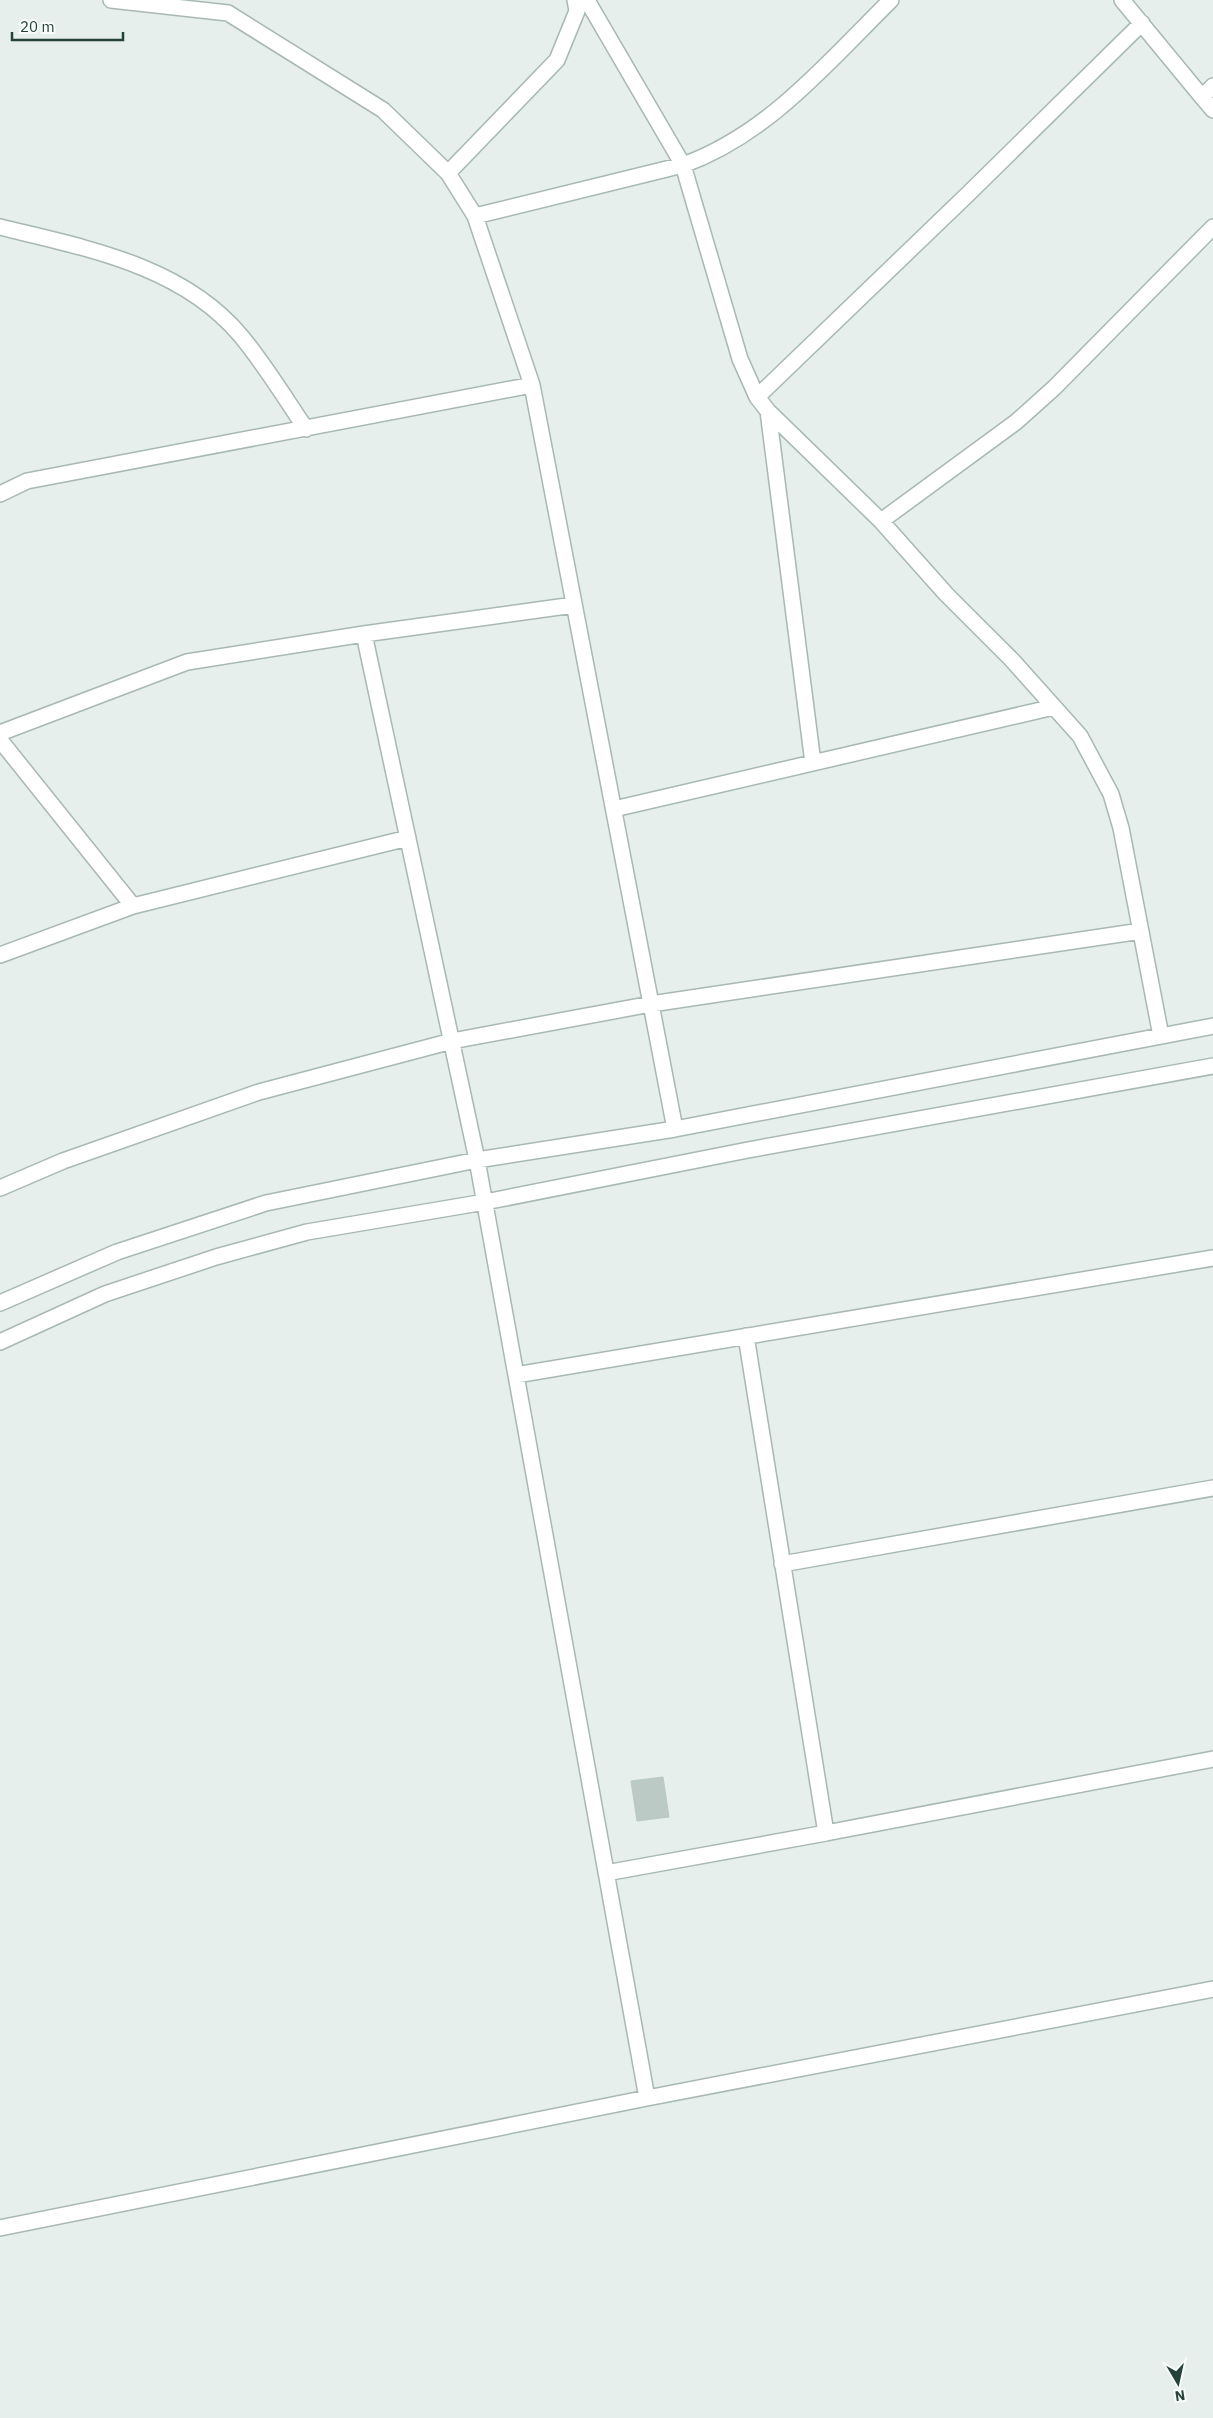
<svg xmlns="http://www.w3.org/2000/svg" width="1213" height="2418" viewBox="0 0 1213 2418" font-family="'IBM Plex Sans',sans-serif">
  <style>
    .building { fill: #bbcac4; stroke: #b8c9c2 }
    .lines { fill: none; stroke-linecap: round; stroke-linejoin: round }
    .minor-casing { stroke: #a8b8b2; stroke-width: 18 }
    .minor { stroke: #fff; stroke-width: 15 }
  </style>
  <rect width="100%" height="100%" fill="#e6efeb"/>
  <path class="building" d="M663,1777L669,1817L637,1821L631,1781Z"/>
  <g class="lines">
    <g class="minor-casing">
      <path id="minor" d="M111,0L228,13L383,110L448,173L475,216L532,385L675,1129
        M1122,0L1202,97L1213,86
        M588,2L683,165L740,359L757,397L768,411L881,521L946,594L1012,660L1080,736L1111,794L1121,828L1161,1036
        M1202,97L1213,110
        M448,173L557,60L577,11L575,0
        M475,216L683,165C769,134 828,62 891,0
        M0,227C85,248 182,265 241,336C265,365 285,398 306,429
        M757,397L967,195L1142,23
        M768,411L813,763
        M0,494L27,481L532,385
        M881,521L1016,422L1054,388L1213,227
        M364,634L477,1160L647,2098L1213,1989
        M0,733L187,662L364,634L574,605
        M0,740L133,906
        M614,809L1054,707
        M0,955L133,906L408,838
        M0,1188L63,1161L259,1092L452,1041L651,1004L1141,931
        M0,1303L117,1252L266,1203L477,1160L675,1129L1213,1026
        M0,1342L105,1294L216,1257L307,1232L485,1202L748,1150L1213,1066
        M516,1375L1213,1258
        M782,1564L1213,1488
        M826,1833L1213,1759
        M606,1873L826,1833L746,1336
        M0,2228L647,2098"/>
    </g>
    <use href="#minor" class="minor"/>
  </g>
  <g transform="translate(1178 2383) rotate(171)" stroke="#f7fbf9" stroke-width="4" paint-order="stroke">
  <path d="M0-4L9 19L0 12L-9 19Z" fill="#24423a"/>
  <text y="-8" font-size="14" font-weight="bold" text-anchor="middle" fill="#24423a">N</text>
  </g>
  <path d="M12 32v8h111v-8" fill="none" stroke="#24423a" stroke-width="2.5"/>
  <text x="20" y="32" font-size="15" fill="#24423a" stroke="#f7fbf9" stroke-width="4" paint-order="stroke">20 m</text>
</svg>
